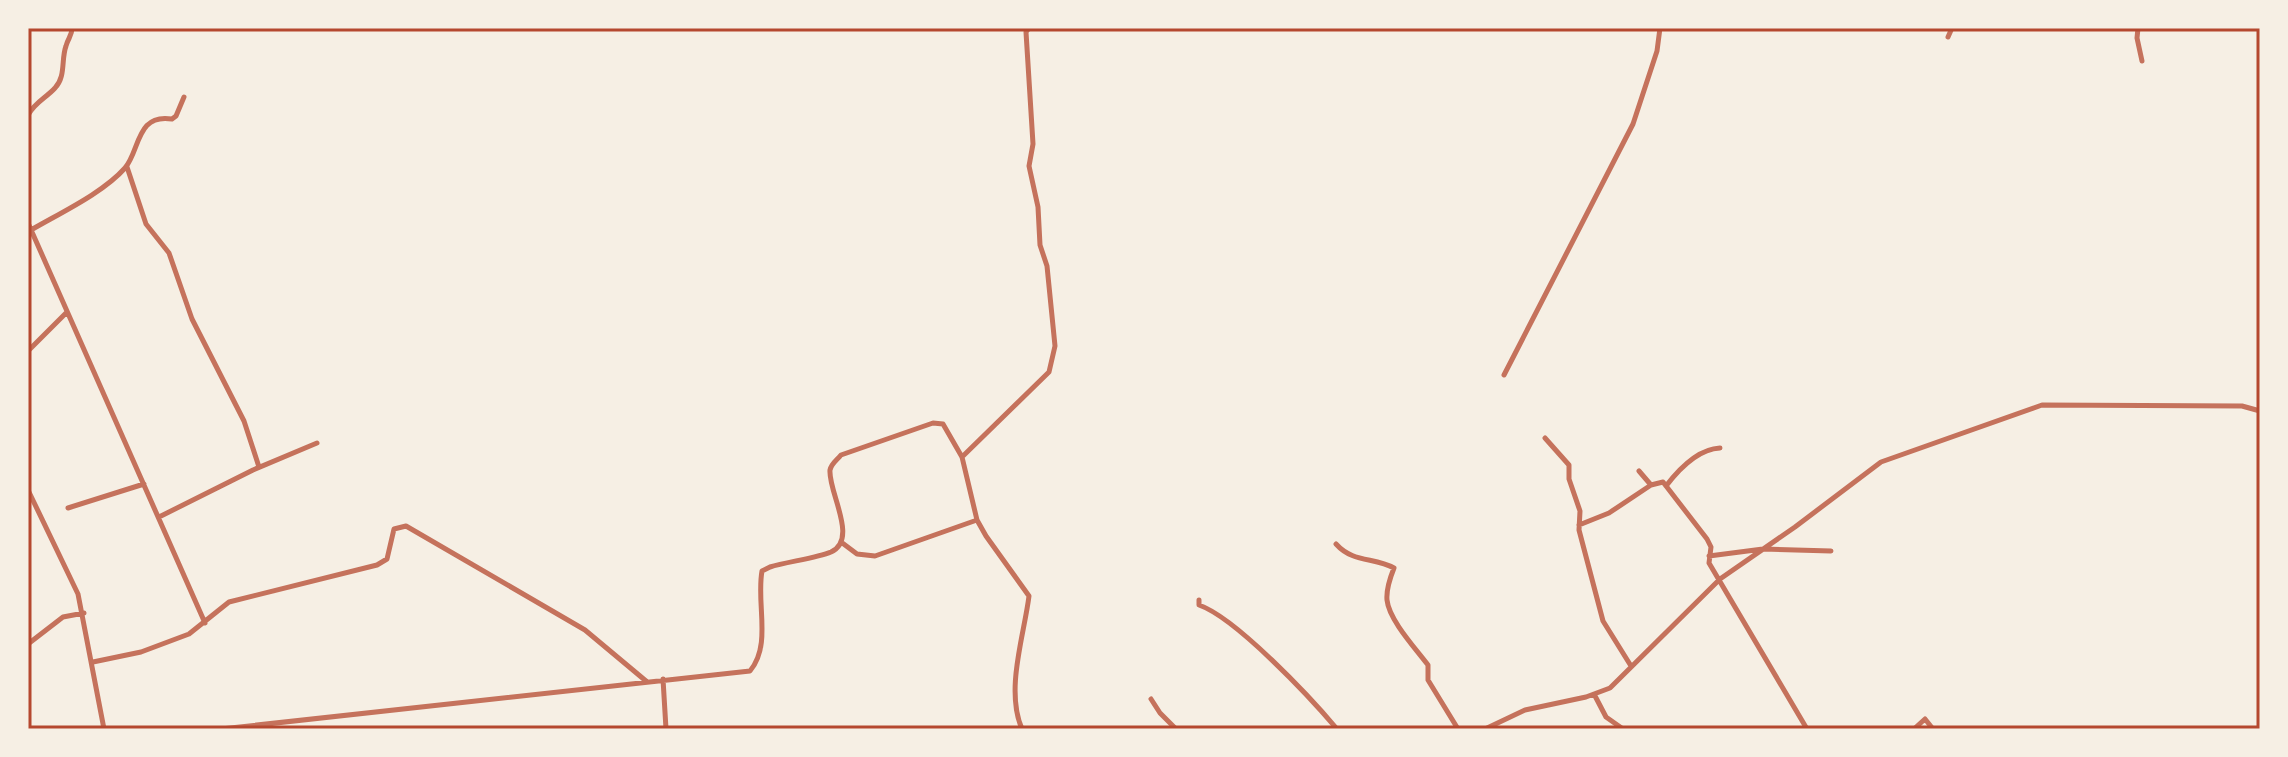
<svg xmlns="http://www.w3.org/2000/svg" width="2288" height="757" viewBox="0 0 2288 757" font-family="Signika,sans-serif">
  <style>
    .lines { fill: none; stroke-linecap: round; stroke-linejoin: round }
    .minor { stroke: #c5725c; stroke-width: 5 }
    .neatline { fill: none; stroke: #b5482f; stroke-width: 3 }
  </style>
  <rect width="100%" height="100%" fill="#f6efe4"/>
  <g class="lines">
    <path class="minor" d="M2138,28L2137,38L2142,61
      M1948,37L1952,28
      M28,115C35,102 46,98 55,88C66,77 61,59 66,46C68,38 72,36 72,28
      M127,167L146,224L169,253L192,319L244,421L259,467
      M28,223L205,623
      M31,230C60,213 103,193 125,168C140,151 136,113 172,119L176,116L184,97
      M28,351L67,312
      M1504,375L1633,124L1657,51L1660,28
      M1545,438L1569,465V479L1580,511L1579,530L1603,621L1631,666
      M962,457L1049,372L1055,346L1047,266L1040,245L1038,207L1029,166L1033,144L1026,32L1029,28
      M1639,471L1651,485L1663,482L1707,539L1711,547L1709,563L1807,729
      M1666,486C1679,469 1698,449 1720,448
      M28,490L78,594L104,729
      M68,508L144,484
      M159,517L253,470L317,443
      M1579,525L1609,513L1651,485
      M841,542L857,554L875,556L977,520
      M1336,544C1353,563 1374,557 1394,568C1390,578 1386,589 1387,600C1389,620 1416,649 1428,665V680L1458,729
      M1709,556L1763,549L1831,551
      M1199,600V605C1236,618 1310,697 1337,729
      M28,644L63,617L84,613
      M93,662L141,652L189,634L229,602L377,565L387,559L394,529L406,526L585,630L646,681
      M663,679L666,729
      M1594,694L1606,717L1623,729
      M1151,699L1160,713L1176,729
      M221,729L750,671C772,645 756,603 762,571L770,567C786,562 817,558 831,552C859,539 828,492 830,470C831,464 837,460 841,455L933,423L943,424L962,457L977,520L986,536L1029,596C1024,636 1005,690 1022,729
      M1485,729L1525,710L1586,697L1610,688L1720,579L1795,527L1881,462L2042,405L2242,406L2260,411
      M1914,729L1925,719L1933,729"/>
  </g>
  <rect width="2288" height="757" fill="none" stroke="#f6efe4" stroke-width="60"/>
  <rect x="30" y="30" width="2228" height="697" class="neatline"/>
</svg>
